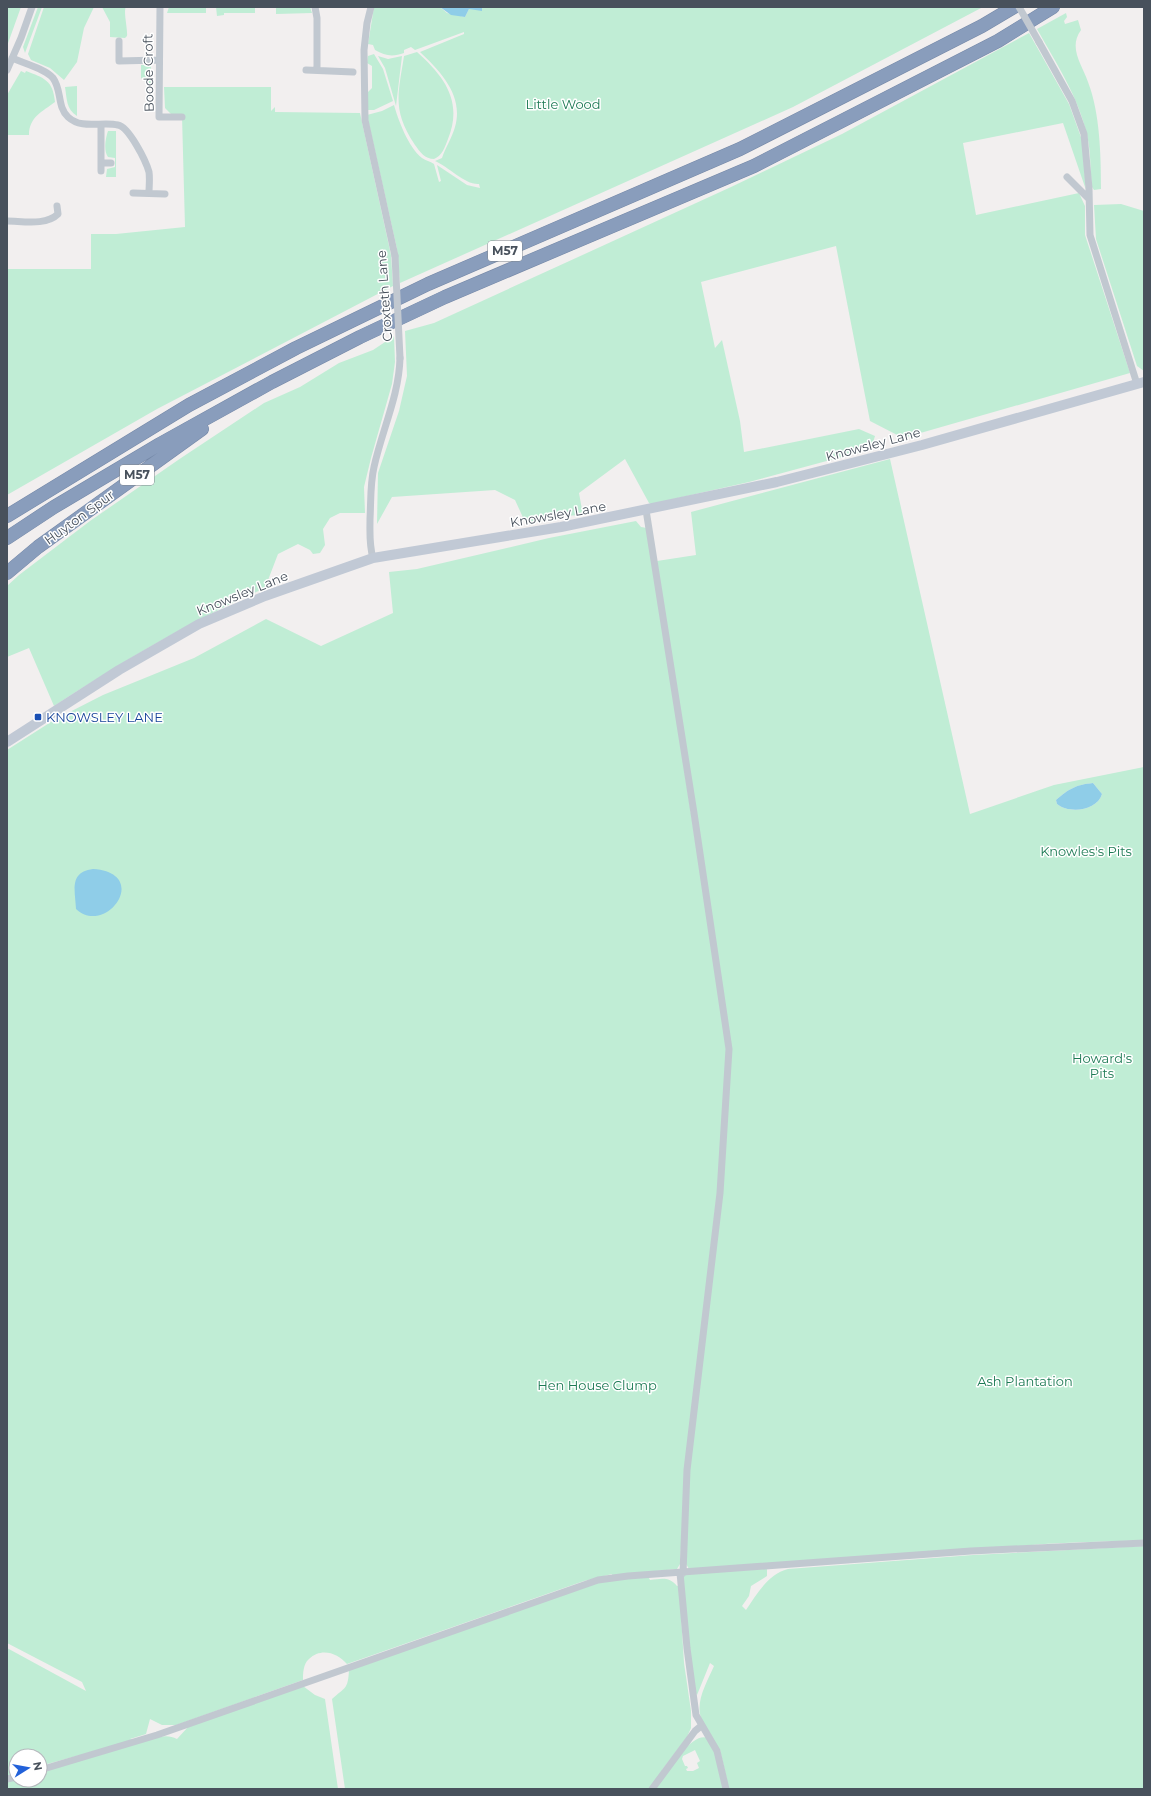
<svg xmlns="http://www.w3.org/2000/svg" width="1151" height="1796" viewBox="0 0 1151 1796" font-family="Montserrat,sans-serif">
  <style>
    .green { fill: #c0edd5; fill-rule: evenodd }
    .water { fill: #8fcde8 }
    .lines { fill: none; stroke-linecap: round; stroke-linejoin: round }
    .highway-casing { stroke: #7588a7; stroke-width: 14 }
    .street { stroke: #c1c8d0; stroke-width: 7 }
    .secondary { stroke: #c1c9d5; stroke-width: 10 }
    .highway { stroke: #899dbc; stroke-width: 13 }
    .street-bridge { stroke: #c1c8d0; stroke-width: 7 }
    .transit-dot { fill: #1a4fb4; stroke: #fff; stroke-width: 1.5 }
    .labels { text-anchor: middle; stroke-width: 3; stroke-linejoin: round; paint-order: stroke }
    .shield { fill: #fff; stroke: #7f858d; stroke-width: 1 }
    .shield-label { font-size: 12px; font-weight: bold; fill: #48515c }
    .street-label { font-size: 13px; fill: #48515c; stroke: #fff }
    .park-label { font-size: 13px; fill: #1c7a54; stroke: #fff }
    .transit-label { font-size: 13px; fill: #164399; stroke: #fff; text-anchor: start }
  </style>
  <rect width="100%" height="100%" fill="#f2efef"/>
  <path class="green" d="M7,7H21L7,46Z
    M38,7H42L25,53L23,47Z
    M44,7H94L84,28L77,62L64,80L50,68L31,60L28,54Z
    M102,7H126C123,11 128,30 127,36L125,38L110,37V22Z
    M169,7H206V13H167Z
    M216,7H255V13H224V15L217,16Z
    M276,7H310L312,13L276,14Z
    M374,7H440L447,13L465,17L469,9L482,8L478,7H983L793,107L400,283L397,249L367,115L382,111L394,105C398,119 408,147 422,158C426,161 430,161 434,164L439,182L441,181L437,165L467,185L480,188L479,184C465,185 449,167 435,161L442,158C445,148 452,138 455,127C464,96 441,72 420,52L464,34V32L415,50L411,47L404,50V53C393,57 385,56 375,50L373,45L368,44Z
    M1066,13L1067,17L1064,21L1065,24L1078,20L1081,30C1068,48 1082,64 1088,82C1100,113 1101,155 1101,189L1094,190L1092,187C1090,169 1091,152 1087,135C1078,96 1056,63 1037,29Z
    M1029,33L1069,104L1082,140L1086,190L1063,123L963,143L976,215L1079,193L1085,206V235L1130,373L903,438L870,421L836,246L701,282L715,348L722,340L740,421L744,452L859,429L875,436L871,449L749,482L651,504L649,503L625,459L579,493L583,515L561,516L526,524L515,500L495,490L392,497L377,524L378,473L399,411L407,376L405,331L434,323L731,187L842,134Z
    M417,52C445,77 463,102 448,139C445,147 442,156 434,159C425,159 420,152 415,145C392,110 398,95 404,56Z
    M374,54L383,69L393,101L374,110H368L367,93L372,88V66L367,63L368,56Z
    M378,56L388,59L402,56L396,106L385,68Z
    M141,65H148L151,66V84L141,78Z
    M21,71L25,73L26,71C44,78 53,80 55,102C42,112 29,117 29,135H7V95Z
    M77,86V116C66,109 67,99 65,87Z
    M164,87H271V111L275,107V112L360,113L391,255L393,286L157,409L7,495V269H91V234H116L185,227L182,116L171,114L165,108Z
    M108,131H116V177H106L107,169L115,167V158L108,157C103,150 106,137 108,131Z
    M1121,204L1144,211V371L1137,366L1096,239L1094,205Z
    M394,336L395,362L392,384L371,458L364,487L365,513H340L330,518L323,529L325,545L320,553L313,554L310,550L298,544L278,554L265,588C190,621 122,662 54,706L29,648L7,657V586L19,575L90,521L181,458L264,403L300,387L339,363L373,350Z
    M890,459L970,814L1054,785L1144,767V1540C1087,1543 1028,1541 972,1554L964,1549L742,1565L743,1570L767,1568V1576L751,1586L749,1596L742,1606L746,1610C757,1594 768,1574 788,1569L973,1555L1144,1546V1789H345L332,1699C345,1687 348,1690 349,1670L583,1587L611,1579L612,1574L584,1581L347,1664C338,1653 321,1647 309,1659C303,1664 303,1674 303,1680L176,1725H162L150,1719L146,1734L130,1739C147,1746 161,1730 177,1739L188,1727L303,1686L315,1695L325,1699L338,1789H7V1782L16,1779L40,1780V1772L79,1761L80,1755L40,1766V1756H16V1773L7,1776V1648L86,1691L82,1682L7,1643V750L54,720L103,695L194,658L266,619L321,646L393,613L389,572L417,569L549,538L636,521L641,527L647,528L696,846L702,854L657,561L696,555L691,512ZM1093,783L1102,794C1097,811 1069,814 1057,804L1056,800C1069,789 1075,785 1093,783ZM719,1176L723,1178L692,1441L688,1475L685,1562L689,1569H698L697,1573L686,1574L682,1577V1585L677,1586C669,1576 661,1579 650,1580L646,1572L677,1569L680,1564L686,1459ZM686,1610L688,1634L684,1636V1642L690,1649L694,1689L697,1695L710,1663L714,1666C708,1680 697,1698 700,1714C701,1721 706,1727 710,1733L708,1738C693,1732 675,1762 666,1772L662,1770L687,1737L691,1728V1711L684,1663L681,1615ZM695,1750L700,1761L697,1763L699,1768L693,1771H687L686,1769L688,1768L687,1766H685L682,1759L683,1756ZM720,1750L727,1780L722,1783L715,1751Z"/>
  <path class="water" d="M440,7H478L482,8V11L469,9L465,17L451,15Z
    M1093,783L1102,794C1097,811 1069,814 1057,804L1056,800C1069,789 1075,785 1093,783Z
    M93,869C152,873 106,937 76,909C75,890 69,872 93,869Z"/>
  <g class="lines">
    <g class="highway-casing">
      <path id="highway" d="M7,516L189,405L296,348L428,284L740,149L982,26L1014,7
        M7,538L54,507L160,444L272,382L360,337L445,297L754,166L998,41L1053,7
        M7,573L38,547L202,429"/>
    </g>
    <path class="street" d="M160,7L159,117H182
      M315,7L317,18V70
      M371,7L367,23L364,50L365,120L395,256
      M119,41V61L159,60
      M1039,42L1072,101L1084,134L1089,188L1090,235L1137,384
      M12,58C23,63 46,69 53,78C62,90 57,107 68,117C82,130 102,121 118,125C129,127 146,161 149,172C150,179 149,186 149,193
      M7,70L21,38L32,7
      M306,70L353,72
      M101,125V171
      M101,163H111
      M1067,177L1089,199
      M133,193L165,194
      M7,221C22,221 46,226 58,214L57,206
      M646,510L694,813L729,1049L720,1193L687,1470L683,1573
      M373,558C369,545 370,532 370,519C371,502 370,484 374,467C382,430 399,396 400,358
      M680,1573L687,1648L696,1715L717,1751L726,1789
      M40,1770L157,1735L598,1580L628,1576L971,1551L1144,1543
      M7,1779L16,1777
      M652,1789L695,1731L701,1726"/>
    <path class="secondary" d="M7,742L119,670L199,624L265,596L373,558L561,527L777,482L922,445L1144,382"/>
    <use href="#highway" class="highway"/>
    <path class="street-bridge" d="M1019,7L1039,42
      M395,256L400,358"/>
  </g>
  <rect class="transit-dot" x="34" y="713" width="8" height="8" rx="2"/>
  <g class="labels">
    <g class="shield">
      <rect x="488" y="241" width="34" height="20" rx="3"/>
      <rect x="120" y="465" width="34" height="20" rx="3"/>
    </g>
    <g class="shield-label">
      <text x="505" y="255">M57</text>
      <text x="137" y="479">M57</text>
    </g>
    <g class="street-label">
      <text transform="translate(148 73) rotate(-91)" y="5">Boode Croft</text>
      <text transform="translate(384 296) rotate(-94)" y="5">Croxteth Lane</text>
      <text transform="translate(873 444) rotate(-15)" y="5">Knowsley Lane</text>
      <text transform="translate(558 514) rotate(-10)" y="5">Knowsley Lane</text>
      <text transform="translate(79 517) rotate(-36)" y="5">Huyton Spur</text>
      <text transform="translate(242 593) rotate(-22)" y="5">Knowsley Lane</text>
    </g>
    <g class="park-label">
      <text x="563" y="109">Little Wood</text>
      <text x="1086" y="856">Knowles's Pits</text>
      <text x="1102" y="1063">Howard's<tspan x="1102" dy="15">Pits</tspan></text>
      <text x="1025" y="1386">Ash Plantation</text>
      <text x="597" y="1390">Hen House Clump</text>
    </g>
    <g class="transit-label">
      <text x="46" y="722">KNOWSLEY LANE</text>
    </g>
  </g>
  <rect width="1151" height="1796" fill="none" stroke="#48515c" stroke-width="16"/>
  <g transform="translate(28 1768) rotate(79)"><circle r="19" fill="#ffffff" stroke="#b6b9be"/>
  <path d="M0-3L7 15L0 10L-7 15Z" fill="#2261d9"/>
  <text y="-6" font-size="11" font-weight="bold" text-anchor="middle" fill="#48515c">N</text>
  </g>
</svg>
